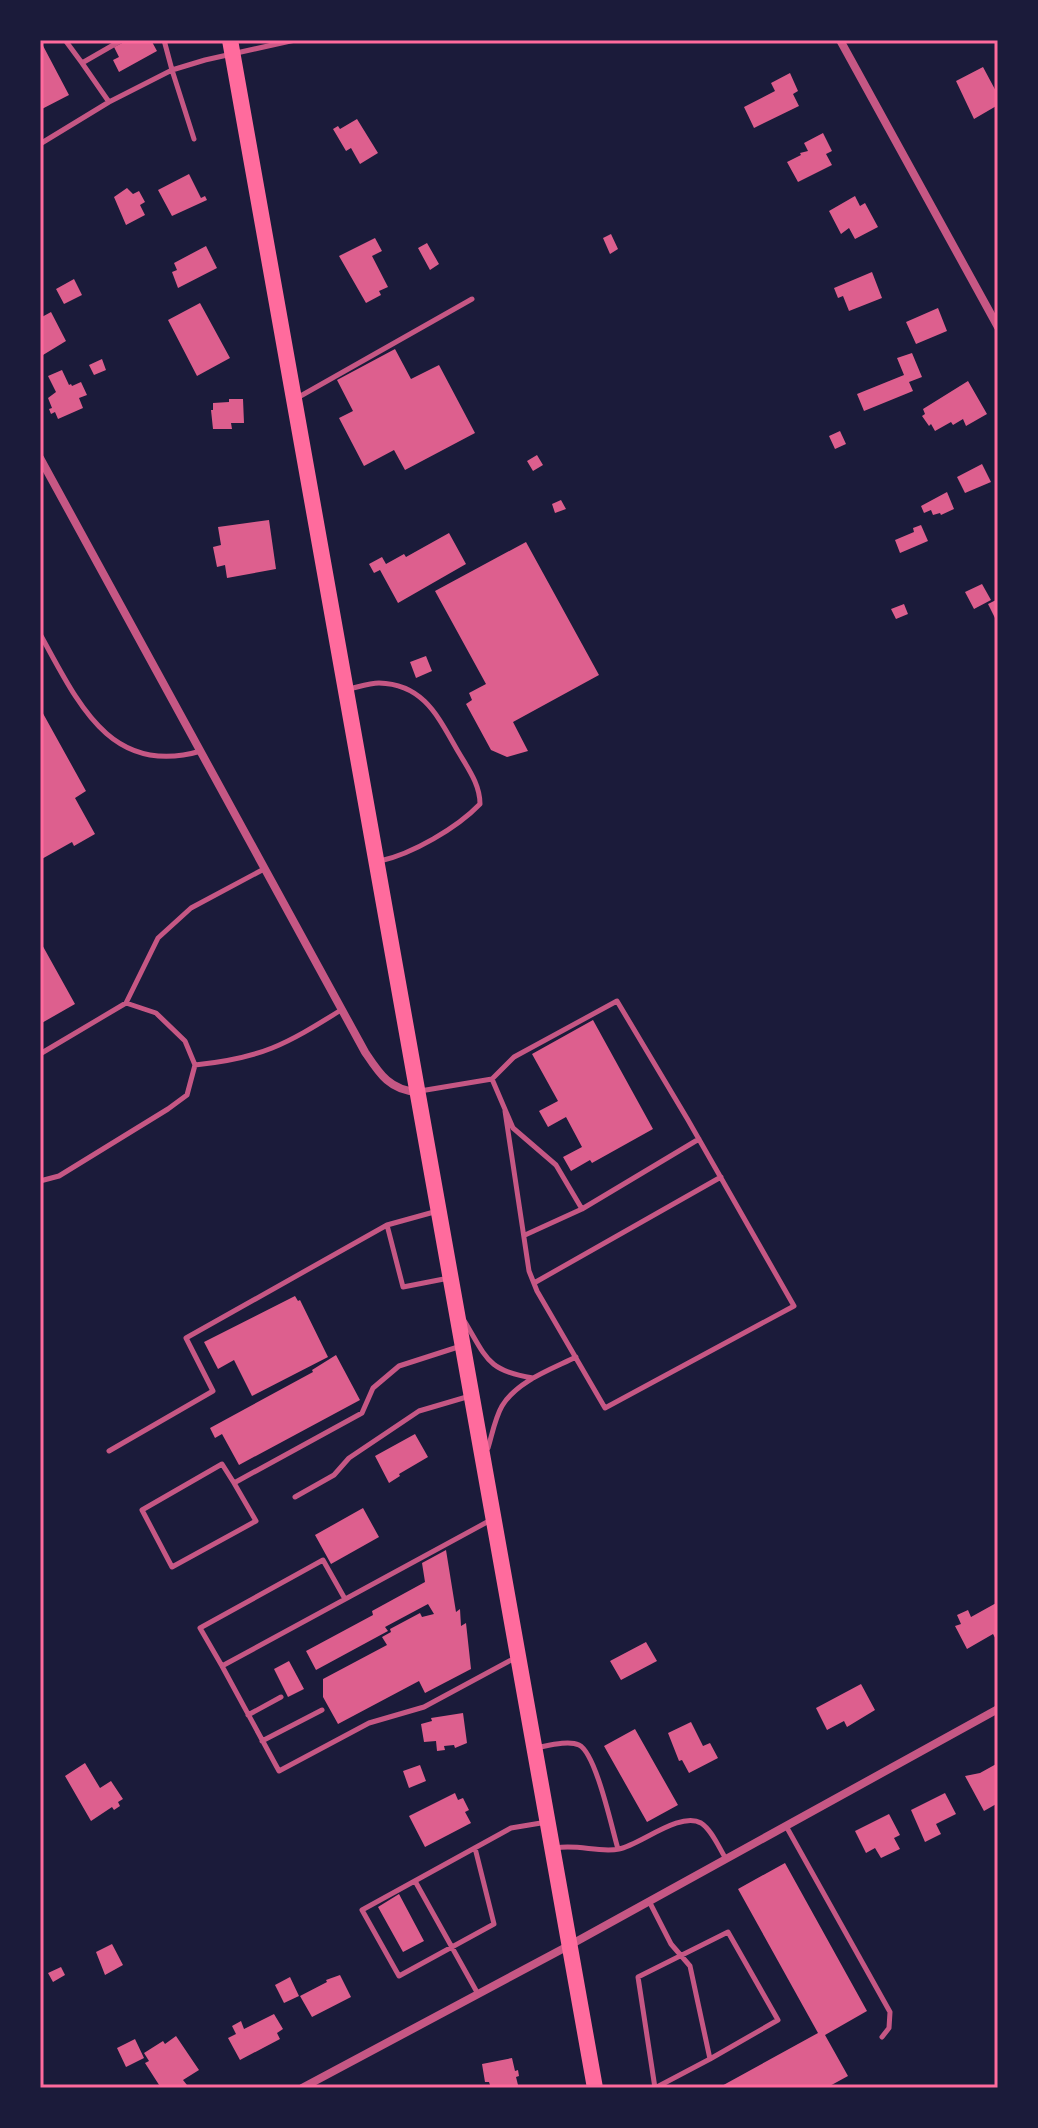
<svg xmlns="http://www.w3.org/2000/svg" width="1038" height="2128" viewBox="0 0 1038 2128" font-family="Raleway,sans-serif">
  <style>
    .building { fill: #dd5f8e }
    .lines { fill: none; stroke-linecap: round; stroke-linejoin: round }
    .service { stroke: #c65784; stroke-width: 5 }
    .minor { stroke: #c65784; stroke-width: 8 }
    .primary { stroke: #ff6b9d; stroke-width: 16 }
    .neatline { fill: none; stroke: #ff6b9d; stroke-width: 3 }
  </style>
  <rect width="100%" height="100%" fill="#1b1b3a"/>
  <path class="building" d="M40,40L69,95L40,110Z
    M128,40H151L157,51L119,72L113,60L119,57L114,47Z
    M983,67L998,95V105L974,119L956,81Z
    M790,73L798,91L793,94L799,106L754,128L744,107L775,91L771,83Z
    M357,119L378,153L360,164L351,148L346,151L333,129L338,126L340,129Z
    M823,133L832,151L826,154L832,165L798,182L787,162L801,155L800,153L808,151L804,143Z
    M189,174L201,198L205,196L207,200L172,216L158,190Z
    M127,188L133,194L139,191L145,202L140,205L145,215L126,225L114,197Z
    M855,196L860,206L865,203L878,227L855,239L849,228L841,234L829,211Z
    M611,234L618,249L610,254L603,238Z
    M375,238L382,251L372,256L388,287L379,291L381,295L366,303L339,256Z
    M427,243L439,264L430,270L418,248Z
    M206,246L217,268L178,288L172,272L177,270L174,263Z
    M872,272L882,298L849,311L843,296L838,298L834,288Z
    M74,279L82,295L64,304L56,289Z
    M200,303L230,358L197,376L168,320Z
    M938,308L947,331L916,344L906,322Z
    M51,312L66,341L43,355L40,348V318Z
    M395,349L411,379L439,365L475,433L405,470L394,450L364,466L339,418L353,411L337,380Z
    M912,353L922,377L909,382L913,391L864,411L857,394L904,375L897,358Z
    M102,359L106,370L94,375L89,365Z
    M62,370L69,385L71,384L72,386L81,382L87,395L79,398L83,408L58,419L55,412L51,414L49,409L52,408L48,398L56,392L48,376Z
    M968,381L987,414L966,426L963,419L953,425L951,422L935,431L931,424L929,426L922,416L925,414L923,409Z
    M229,399H243L244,423H231L232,429H213L211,410H213V403L229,402Z
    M840,431L846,444L835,449L829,436Z
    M537,455L543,465L533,471L527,461Z
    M982,464L991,482L965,493L957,477Z
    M947,492L954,509L941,515L940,513L933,515L931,510L924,513L921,506Z
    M561,500L566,509L555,513L552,504Z
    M269,520L276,569L227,578L225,565L217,567L213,547L221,545L218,527Z
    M921,525L928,541L900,553L895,540L914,532L913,528Z
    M449,533L466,564L398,603L380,570L374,573L369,564L382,557L386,564L404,554L406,557Z
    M526,542L599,675L513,722L528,751L507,757L491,750L466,704L472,700L469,693L486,684L435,591Z
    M982,584L991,600L974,609L965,592Z
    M998,599V624L988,604Z
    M904,604L908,614L896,619L891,609Z
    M426,656L432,671L416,678L410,662Z
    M40,708L86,791L75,798L95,834L74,846L72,842L40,860Z
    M40,941L75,1004L40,1024Z
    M593,1020L653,1129L592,1163L590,1160L571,1171L563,1157L582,1147L566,1117L548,1127L539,1111L558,1101L532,1054Z
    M295,1296L298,1301L300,1300L328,1357L252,1396L234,1360L218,1369L204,1342Z
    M336,1355L360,1400L239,1465L222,1434L215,1438L210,1428L313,1372L312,1370Z
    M415,1434L428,1457L399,1474L400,1476L389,1483L375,1456Z
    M363,1508L379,1537L331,1564L315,1535Z
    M446,1550L456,1612L460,1609L461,1626L466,1623L471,1669L425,1693L419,1681L338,1724L323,1697V1679L387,1645L382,1637L391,1632L390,1629L420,1613L422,1617L434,1614L428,1604L385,1627L388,1631L316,1670L306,1651L373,1615L372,1611L425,1582L422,1563Z
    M998,1602V1643L993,1634L967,1649L955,1626L961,1624L957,1615L968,1610L971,1617Z
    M646,1642L657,1661L621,1680L610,1661Z
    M289,1661L304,1689L288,1697L274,1669Z
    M861,1684L875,1710L847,1727L844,1721L827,1730L816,1708Z
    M463,1713L467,1743L455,1748L454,1745L444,1746L445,1750L437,1751L436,1741L424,1742L421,1724L432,1721L431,1718Z
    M691,1722L703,1746L710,1743L718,1758L689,1773L682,1760L679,1761L668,1733Z
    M635,1729L678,1805L647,1822L604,1746Z
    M85,1763L100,1788L111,1781L123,1799L118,1802L120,1806L114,1810L112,1807L91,1821L65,1776Z
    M998,1763V1803L984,1811L965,1776L980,1773Z
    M420,1765L426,1781L409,1788L403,1771Z
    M455,1793L458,1800L463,1798L469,1810L465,1812L471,1823L425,1847L409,1816Z
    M945,1793L956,1814L936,1824L941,1834L925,1842L911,1810Z
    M889,1814L900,1835L894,1838L900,1849L881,1858L875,1848L866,1853L855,1831Z
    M785,1863L867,2011L825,2035L848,2076L826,2088H718L818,2033L738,1889Z
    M399,1894L424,1941L403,1952L378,1907Z
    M112,1944L123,1965L105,1975L96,1952Z
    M61,1967L65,1975L53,1982L48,1973Z
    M340,1975L351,1997L312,2017L300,1996L327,1982L326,1980Z
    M290,1977L299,1996L284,2003L275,1985Z
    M274,2014L283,2029L277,2033L280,2039L240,2060L228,2038L236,2034L232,2026L241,2021L244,2029Z
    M176,2036L199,2070L183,2080L187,2085L182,2088L172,2086L161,2088L145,2063L149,2061L144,2053L163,2041L165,2044Z
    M135,2039L144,2058L126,2067L117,2048Z
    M512,2058L515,2071L518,2070L519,2076L516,2077L518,2085L491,2088L489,2082H485L482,2064Z"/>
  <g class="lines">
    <path class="service" d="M65,40L82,63
      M122,40L82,63L109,102L172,70L194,139
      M164,40L172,70L205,60L295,40
      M40,144L109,102
      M297,398L472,299
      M40,634C77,700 109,778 201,751
      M349,689C358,687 370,683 379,683C425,684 439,719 459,753C469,770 480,785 480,804C457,828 412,854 380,861
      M40,1054L126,1003L158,938L191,908L264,869
      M195,1065C262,1058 285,1045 341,1010
      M492,1079L513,1128L556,1165L582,1209
      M420,1091L492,1079L514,1057L617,1001L688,1120L794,1306L605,1408L537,1291L529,1271L505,1111
      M40,1181L59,1176L168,1109L187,1095L195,1065L185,1041L156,1013L126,1003
      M387,1225L403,1287L449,1278
      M525,1235L582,1209L699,1139
      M534,1283L721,1177
      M465,1322C487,1359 488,1371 533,1378
      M488,1448C492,1435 495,1418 502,1406C517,1381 552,1369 576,1357
      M109,1451L213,1391L186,1338L387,1225L434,1212
      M234,1483L222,1464L142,1510L172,1567L256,1521L234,1483L362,1413L373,1388L399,1366L458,1347
      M295,1497L334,1475L349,1458L419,1411L470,1396
      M489,1521L222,1666L279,1771L369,1723L424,1707L515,1658
      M222,1666L200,1628L323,1560L345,1599
      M248,1715L281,1697
      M262,1741L322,1710
      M535,1748C547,1746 568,1740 579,1745C596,1753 612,1829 618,1849
      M786,1826L890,2012L889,2028L882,2037
      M475,1848L494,1924L399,1976L362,1910L511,1828L547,1822
      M556,1848C577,1844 600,1853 619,1849C640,1845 680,1811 701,1823C712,1830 719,1848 726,1859
      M415,1881L478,1994
      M649,1901L671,1944L690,1966L710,2059L655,2088
      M655,2088L638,1977L728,1932L778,2020L710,2059"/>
    <path class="minor" d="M840,40L998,327
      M40,458L365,1052C379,1073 389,1090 417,1092
      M302,2088L570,1945L998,1709"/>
    <path class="primary" d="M230,40L595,2088"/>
  </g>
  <rect width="1038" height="2128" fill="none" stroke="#1b1b3a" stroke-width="84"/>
  <rect x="42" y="42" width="954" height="2044" class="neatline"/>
</svg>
